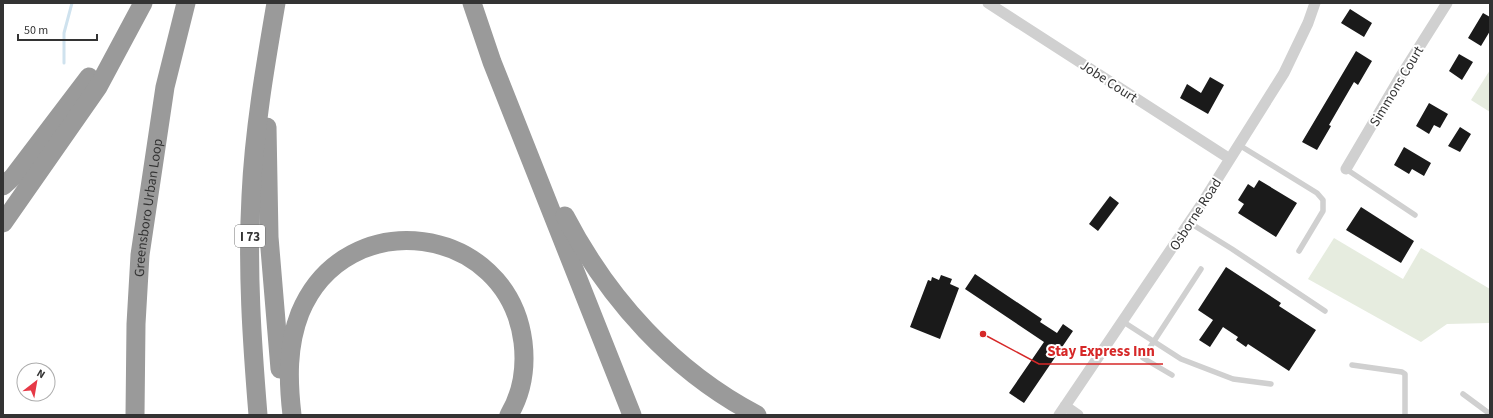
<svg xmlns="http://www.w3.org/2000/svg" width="1493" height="418" viewBox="0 0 1493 418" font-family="'Source Sans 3',sans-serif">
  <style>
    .green { fill: #e6ecdf }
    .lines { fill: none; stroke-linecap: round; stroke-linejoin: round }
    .stream { stroke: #cfe2ee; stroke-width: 3 }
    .building { fill: #1a1a1a }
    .lane { stroke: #d0d0d0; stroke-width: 5.5 }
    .street { stroke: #d0d0d0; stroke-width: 11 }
    .highway { stroke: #9a9a9a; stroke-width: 19 }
    .labels { text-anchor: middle; stroke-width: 4; stroke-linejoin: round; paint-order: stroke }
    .shield { fill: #fff; stroke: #707070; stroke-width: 1 }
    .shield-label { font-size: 13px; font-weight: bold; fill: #333 }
    .street-label { font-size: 14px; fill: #333; stroke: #fff }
    .leader { fill: none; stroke: #d62828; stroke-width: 1.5 }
    .callout-dot { fill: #d62828; stroke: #fff; stroke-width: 1.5 }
    .callout-label { font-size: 15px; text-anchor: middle; font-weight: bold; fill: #d62828; stroke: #fff; stroke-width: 4; stroke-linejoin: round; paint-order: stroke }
  </style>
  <rect width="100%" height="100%" fill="#fff"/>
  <path class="green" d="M1490,70V112L1471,100Z
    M1334,238L1403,279L1421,248L1490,289V323L1447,324L1421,342L1308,279Z"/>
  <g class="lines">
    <path class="stream" d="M64,63V33L72,3"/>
  </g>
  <path class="building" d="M1350,9L1372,23L1364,37L1341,23Z
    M1483,13L1490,17V31L1481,46L1468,38Z
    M1356,51L1372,61L1358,85L1354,82L1329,125L1331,126L1317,150L1302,142Z
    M1459,54L1473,62L1462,80L1449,71Z
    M1210,77L1224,85L1208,114L1180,98L1187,84L1201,93Z
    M1429,103L1448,114L1440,128L1434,125L1429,134L1416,126Z
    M1460,127L1471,134L1460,152L1448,146Z
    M1404,147L1431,163L1424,176L1412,169L1409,174L1394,165Z
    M1259,180L1297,203L1276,237L1238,213L1244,204L1238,200L1248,184L1254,188Z
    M1110,196L1119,203L1098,231L1089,224Z
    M1361,207L1414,241L1401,263L1346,230Z
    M1226,267L1281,303L1279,306L1316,330L1289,371L1248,344L1246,347L1236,340L1238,337L1223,327L1210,347L1199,340L1213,320L1198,310Z
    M975,274L1042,319L1040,322L1057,333L1063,324L1073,331L1024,403L1009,393L1044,342L965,289Z
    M941,275L952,279L950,284L959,288L940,339L910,327L928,280L931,281L932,277L939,280Z"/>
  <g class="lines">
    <path class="lane" d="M1239,145L1317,193L1323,200V211L1299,251
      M1346,169L1415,215
      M1190,223L1232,249L1325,311
      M1122,321L1181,359L1233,379L1271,384
      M1352,365L1402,372L1405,374V415
      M1172,375L1143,358L1201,269
      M1463,394L1490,414"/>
    <path class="street" d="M988,3L1230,159
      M1346,169L1399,79L1447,3
      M1065,406L1078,415
      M1059,415L1201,205L1284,73L1308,23L1315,3"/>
    <g class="highway">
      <path d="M472,3L492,62L632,415"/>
      <path d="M267,127L269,237L280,369"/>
      <path d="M3,186L13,177L89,77"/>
      <path d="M565,216C608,299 673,371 757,415"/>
      <path d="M3,223L98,87L143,3"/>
      <path id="s1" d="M135,415L136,324L140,255L165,87L186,3"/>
      <path d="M258,415C252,342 247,269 251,196C254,131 265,67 276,3"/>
      <path d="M292,415C288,381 287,346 300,313C346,202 508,224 523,342C526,367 522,393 509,415"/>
    </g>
  </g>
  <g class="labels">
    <rect class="shield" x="235" y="225" width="30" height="22" rx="3"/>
    <g class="shield-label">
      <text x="250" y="241">I 73</text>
    </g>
    <g class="street-label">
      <text transform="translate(1109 81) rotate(33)" y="5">Jobe Court</text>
      <text transform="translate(1396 86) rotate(-59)" y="5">Simmons Court</text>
      <text dy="5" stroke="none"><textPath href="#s1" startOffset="208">Greensboro Urban Loop</textPath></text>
      <text transform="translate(1195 214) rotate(-57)" y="5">Osborne Road</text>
    </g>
  </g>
  <path class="leader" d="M983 334L1039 364H1163"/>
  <circle class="callout-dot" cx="983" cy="334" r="4"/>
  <g class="callout-label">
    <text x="1101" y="356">Stay Express Inn</text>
  </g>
  <rect width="1493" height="418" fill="none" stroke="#333333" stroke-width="8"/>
  <g transform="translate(36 382) rotate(31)"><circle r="19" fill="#ffffff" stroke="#adadad"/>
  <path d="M0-3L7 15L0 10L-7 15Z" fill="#e63946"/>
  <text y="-6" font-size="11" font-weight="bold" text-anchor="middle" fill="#333333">N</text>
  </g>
  <path d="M18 34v6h79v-6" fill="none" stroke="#333333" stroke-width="2"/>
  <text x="24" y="34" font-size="12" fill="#333333" stroke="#ffffff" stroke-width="3" paint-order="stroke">50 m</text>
</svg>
